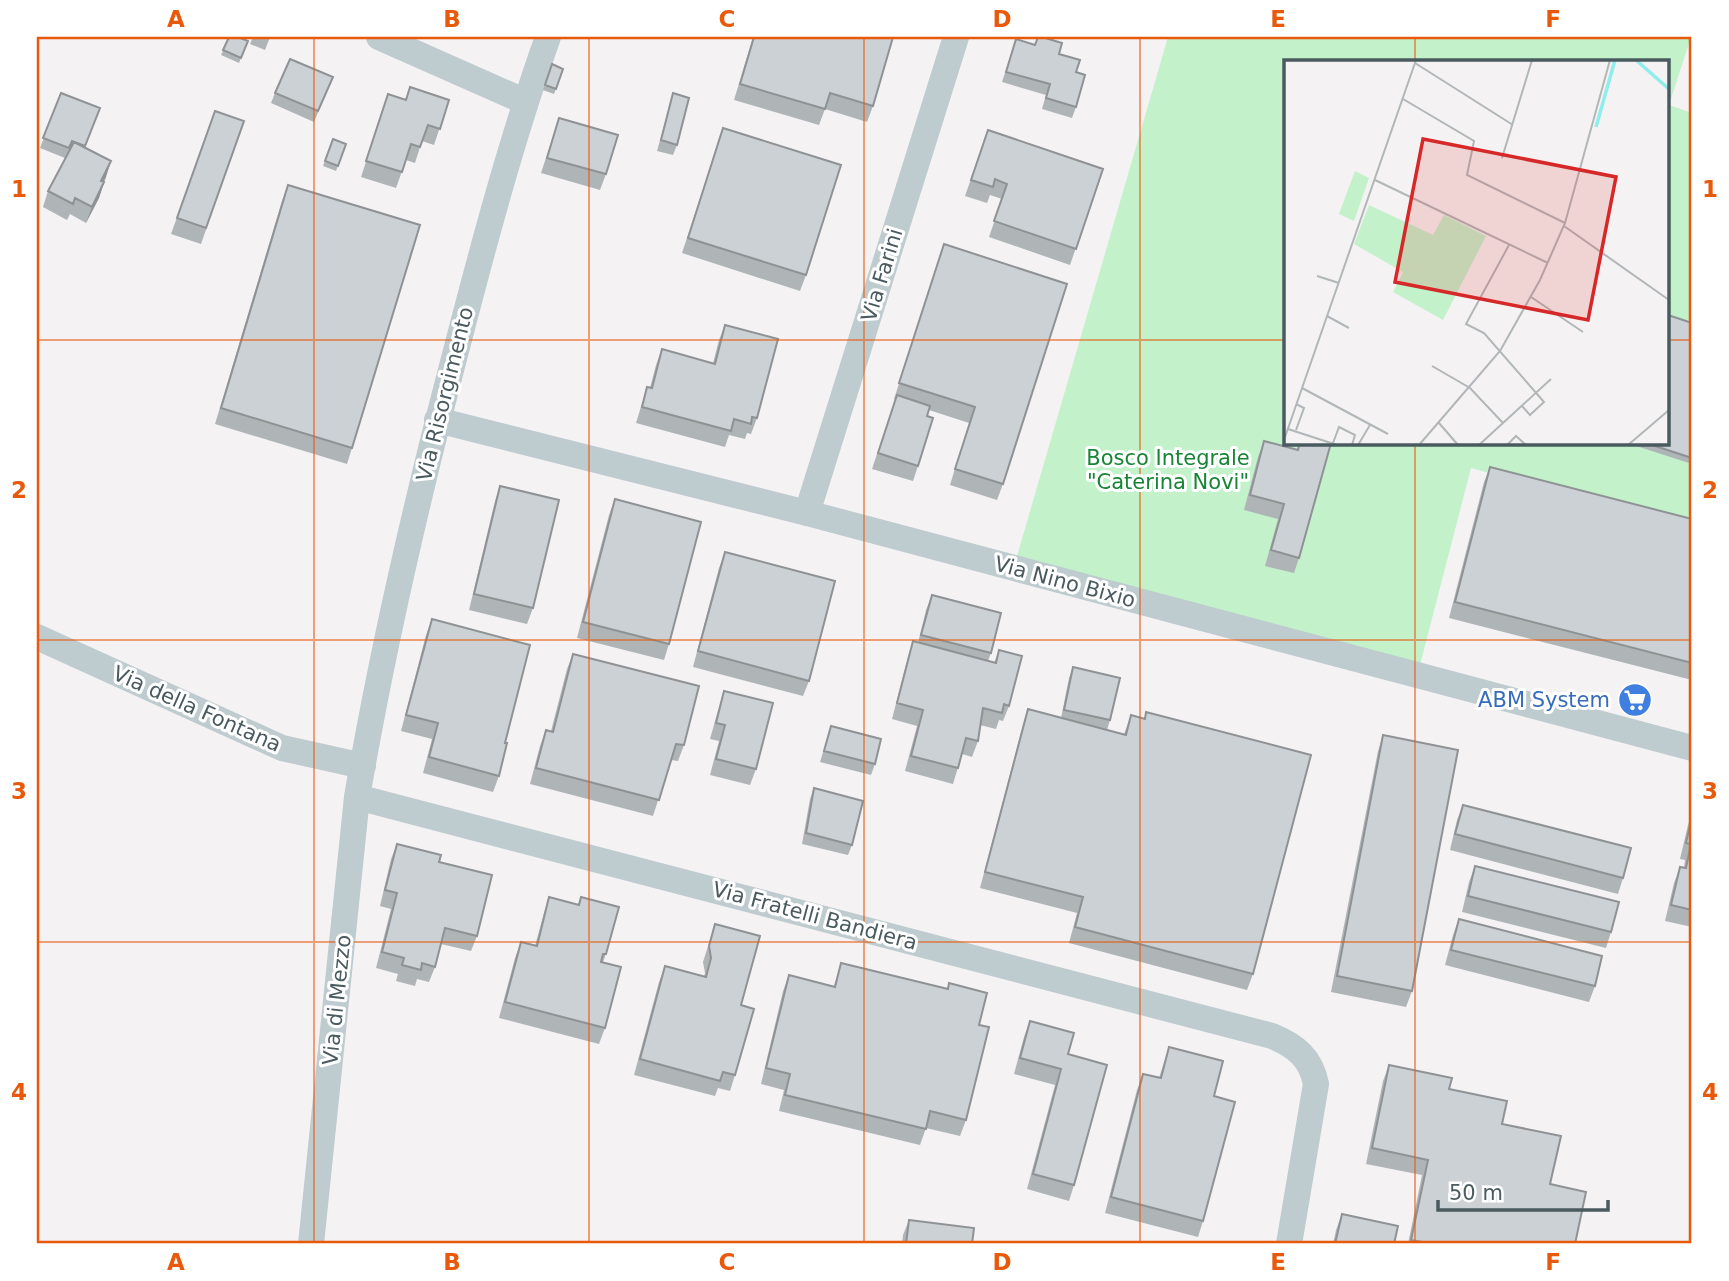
<svg xmlns="http://www.w3.org/2000/svg" width="1729" height="1281" viewBox="0 0 1729 1281" font-family="'DejaVu Sans',sans-serif">
  <style>
    .green { fill: #c2f1ca; fill-rule: evenodd }
    .lines { fill: none; stroke-linecap: round; stroke-linejoin: round }
    .minor { stroke: #becbcf; stroke-width: 26 }
    .wall { fill: #afb4b7 }
    .shaded-wall { fill: #8f9295 }
    .building { fill: #ccd1d5; stroke: #8f9295; stroke-width: 2 }
    .grid { fill: none; stroke: #e8590c; stroke-width: 2; stroke-opacity: 0.55 }
    .labels { text-anchor: middle; stroke-width: 6; stroke-linejoin: round; paint-order: stroke }
    .street-label { font-size: 21px; fill: #4a5b60; stroke: #fff }
    .park-label { font-size: 21px; fill: #178535; stroke: #fff }
    .shop-label { font-size: 21px; fill: #366cbe; stroke: #fff; text-anchor: end }
    .inset-river { fill: none; stroke: #8feeec; stroke-width: 3.5 }
    .inset-road { fill: none; stroke: #b1b6b8; stroke-width: 2 }
    .view { fill: #d62828; fill-opacity: 0.15; stroke: #d62828; stroke-width: 3.5 }
    .inset-edge { fill: none; stroke: #4a5b60; stroke-width: 3.5 }
    .neatline { fill: none; stroke: #e8590c; stroke-width: 2.5 }
    .grid-label { font-size: 23px; text-anchor: middle; font-weight: bold; fill: #e8590c }
  </style>
  <rect width="100%" height="100%" fill="#f5f2f3"/>
  <path class="green" d="M1168,37H1691L1669,105L1692,113V527L1471,468L1420,665L1017,556ZM1286,61H1668V443H1286Z"/>
  <g class="lines">
    <path class="minor" d="M379,37L526,102
      M437,420L807,513L1692,748
      M807,513L956,37
      M37,637L282,748L363,766
      M357,797L1272,1036C1296,1046 1311,1058 1316,1084L1289,1244
      M311,1244L357,797C383,645 418,495 457,347C484,243 512,138 548,37"/>
  </g>
  <path class="wall" d="M229,37L248,41L239,63L221,55Z
    M253,37H270L265,50L250,44Z
    M753,37H893L873,106L867,122L825,109L819,125L734,100Z
    M1038,37L1059,54L1076,72V107L1072,118L1042,109L1046,95L1002,82L1016,39L1035,45Z
    M552,64L563,69L554,94L543,90Z
    M333,77L314,122L271,103L275,93Z
    M61,93L100,108L85,148L106,177L99,198L86,223L70,214L67,220L43,207L48,191L69,152H68L65,158L40,148Z
    M673,93L677,145L673,155L657,151Z
    M388,94L405,100H449L434,145L422,141L415,163L406,160L396,188L361,177Z
    M215,111L244,121L201,244L171,234Z
    M559,118L606,174L600,190L541,173Z
    M723,128L806,275L800,291L682,253Z
    M988,130L1103,169L1070,265L989,237L1002,199L990,195L987,203L965,196Z
    M333,139L346,144L336,171L323,166Z
    M288,185L352,448L347,464L215,424L282,201Z
    M944,244L1003,484L997,500L950,485L969,423L929,410L918,466L913,481L872,469L895,399H894Z
    M1692,323V464L1627,443H1668Z
    M725,325L757,418L751,434L747,433L745,439L729,435L725,447L636,423L647,387L650,388L656,365L662,349L713,363L719,340Z
    M1264,441L1297,450L1299,443H1331L1299,558L1294,573L1265,566L1278,519L1244,510L1258,457Z
    M1490,467L1692,519V680L1449,618L1484,482Z
    M500,486L533,608L527,624L469,610L495,501Z
    M615,499L669,644L664,660L577,638L609,515Z
    M725,552L809,681L803,696L693,667L719,568Z
    M932,595L991,653L988,661L994,663L999,650L1009,706L1003,721L999,720L996,729L980,725L978,741L972,757L962,754L953,784L905,771L917,726L892,719L908,657L913,641L918,643L926,610Z
    M432,619L505,743L499,776L493,792L423,773L432,739L401,731L426,635Z
    M573,654L684,745L678,761L671,760L653,816L530,784L540,746L546,730L551,731L567,669Z
    M1073,667L1110,720L1107,730L1124,734L1131,715L1253,974L1247,990L1069,943L1077,913L980,888L1023,725L1028,709L1061,718L1069,678Z
    M724,691L756,769L750,785L710,775L719,741L710,739L719,707Z
    M831,726L875,764L871,775L820,762Z
    M1383,735L1412,991L1406,1007L1331,992L1378,751Z
    M814,788L852,845L848,855L802,844L810,799Z
    M1463,805L1623,878L1618,894L1450,850L1457,820Z
    M1692,813V927L1665,921L1674,883L1680,867L1684,868L1685,860L1680,859L1688,825Z
    M397,844L439,862L477,936L471,951L441,944L435,967L429,982L417,979L415,986L396,981L398,974L376,968L391,909L380,906L391,859Z
    M1475,866L1611,932L1606,948L1462,912L1469,882Z
    M549,897L578,905L581,897L606,954L603,962L605,1028L599,1044L499,1018L515,958L521,942L535,946L544,913Z
    M1459,919L1595,986L1589,1002L1445,965L1453,935Z
    M715,924L741,1005L735,1075L730,1091L718,1088L715,1096L634,1075L659,982L665,966L704,977L705,973L703,962Z
    M841,963L947,989L949,983L979,1025L966,1120L960,1136L926,1128L920,1145L779,1111L784,1090L761,1084L783,991L789,975L834,986Z
    M1030,1021L1068,1054L1074,1185L1069,1201L1027,1189L1055,1085L1014,1074L1024,1037Z
    M1169,1047L1214,1096L1203,1221L1198,1237L1105,1213L1137,1090L1143,1074L1159,1078Z
    M1389,1065L1449,1089L1502,1124L1550,1184L1575,1244H1408L1422,1175L1366,1164L1383,1081Z
    M1342,1214L1394,1244H1333L1336,1230Z
    M909,1220L972,1244H902L903,1235Z"/>
  <path class="shaded-wall" d="M111,161L106,177L95,197L101,181Z
    M104,182L99,198L86,223L92,207Z"/>
  <path class="building" d="M229,37H238L248,41L241,58L223,50Z
    M754,37H893L873,106L830,93L825,109L740,84Z
    M1038,37H1042L1062,43L1059,54L1080,60L1076,72L1085,75L1076,107L1046,98L1050,84L1006,72L1016,39L1035,45Z
    M290,59L333,77L318,111L275,93Z
    M552,64L563,69L556,89L545,85Z
    M410,87L449,100L440,129L428,125L420,147L411,144L402,172L366,161L388,94L406,100Z
    M61,93L100,108L85,146L72,141L69,148L43,138Z
    M673,93L689,98L677,145L661,140Z
    M215,111L244,121L206,228L177,218Z
    M559,118L618,135L606,174L547,158Z
    M723,128L841,165L806,275L688,238Z
    M988,130L1103,169L1076,249L994,221L1007,184L995,179L993,187L971,180Z
    M333,139L346,144L338,166L325,161Z
    M74,142L111,161L101,181L104,182L92,207L75,198L73,204L48,191Z
    M288,185L420,225L352,448L221,408Z
    M944,244L1067,284L1003,484L955,469L975,407L899,383Z
    M1668,315L1692,323V458L1646,443H1668Z
    M725,325L778,339L757,418L752,417L751,424L734,419L731,431L642,407L647,387L652,388L662,349L715,364Z
    M897,395L930,406L927,416L933,418L918,466L878,453Z
    M1264,441L1298,450L1300,443H1331L1299,558L1271,550L1284,504L1250,495Z
    M1490,467L1692,519V663L1455,602Z
    M500,486L559,500L533,608L474,594Z
    M615,499L701,522L669,644L583,622Z
    M725,552L835,581L809,681L698,651Z
    M932,595L1001,613L991,653L921,635Z
    M432,619L530,645L505,743H507L499,776L429,757L438,723L406,715Z
    M913,641L996,663L999,650L1022,656L1009,706L1004,704L1002,713L983,708L978,741L966,738L958,768L911,756L923,710L897,703Z
    M573,654L699,686L684,745L676,744L659,800L536,768L546,730L553,732Z
    M1073,667L1120,678L1110,720L1064,710Z
    M724,691L773,703L756,769L716,759L725,725L716,723Z
    M1028,709L1126,735L1131,715L1145,719L1146,712L1311,755L1253,974L1075,927L1083,897L985,872Z
    M831,726L881,739L875,764L824,751Z
    M1383,735L1458,750L1412,991L1337,976Z
    M814,788L863,801L852,845L806,833Z
    M1463,805L1631,848L1623,878L1455,834Z
    M1692,816V910L1671,905L1680,867L1686,868L1691,844L1686,843Z
    M397,844L441,855L439,862L492,875L477,936L445,928L435,967L422,963L421,970L402,965L404,958L382,952L397,893L385,890Z
    M1475,866L1619,902L1611,932L1468,896Z
    M549,897L579,905L581,897L619,907L606,954H603L601,962L621,967L605,1028L505,1002L521,942L537,946Z
    M1459,919L1602,956L1595,986L1451,950Z
    M715,924L760,936L741,1005L754,1009L735,1075L723,1072L720,1081L640,1059L665,966L706,977L711,958L709,946Z
    M841,963L948,989L949,983L987,993L979,1025L989,1027L966,1120L930,1111L926,1129L785,1095L790,1074L766,1068L789,975L835,987Z
    M1030,1021L1074,1033L1068,1054L1107,1065L1074,1185L1033,1174L1061,1069L1020,1058Z
    M1169,1047L1223,1061L1214,1096L1235,1102L1203,1221L1111,1197L1143,1074L1161,1078Z
    M1389,1065L1452,1078L1449,1089L1507,1101L1502,1124L1561,1136L1550,1184L1586,1192L1575,1244H1433L1411,1240L1428,1160L1372,1148Z
    M1342,1214L1398,1226L1394,1244H1335Z
    M909,1220L974,1228L972,1244H906Z"/>
  <path class="grid" d="M314,37V1244M589,37V1244M864,37V1244M1140,37V1244M1415,37V61M37,340H1286M1668,340H1692M1415,443V1244M37,640H1692M37,942H1692"/>
  <defs>
    <g id="supermarket-disc" transform="scale(1.75)"><circle r="9.5" fill="#3f7fe0" stroke="#fff"/><path d="M-6-5.5h2.5l.6 2H6L4.5 2H-2.5L-4.4-4H-6ZM-1.5 3.2a1.3 1.3 0 1 0 .1 0ZM3 3.2a1.3 1.3 0 1 0 .1 0Z" fill="#fff"/></g>
  </defs>
  <g fill-rule="evenodd">
    <use href="#supermarket-disc" x="1635" y="700"/>
  </g>
  <g class="labels">
    <g class="street-label">
      <text transform="translate(882 275) rotate(-73)" y="7">Via Farini</text>
      <text transform="translate(445 394) rotate(-76)" y="7">Via Risorgimento</text>
      <text transform="translate(1065 582) rotate(15)" y="7">Via Nino Bixio</text>
      <text transform="translate(197 709) rotate(24)" y="7">Via della Fontana</text>
      <text transform="translate(815 916) rotate(15)" y="7">Via Fratelli Bandiera</text>
      <text transform="translate(337 1000) rotate(-84)" y="7">Via di Mezzo</text>
    </g>
    <g class="park-label">
      <text x="1168" y="465">Bosco Integrale<tspan x="1168" dy="24">"Caterina Novi"</tspan></text>
    </g>
    <g class="shop-label">
      <text x="1610" y="707">ABM System</text>
    </g>
  </g>
  <g transform="translate(1284 60)">
    <rect width="385" height="385" fill="#f5f2f3"/>
    <path d="M71,111L85,118L70,161L55,154ZM85,145L149,175L160,155L202,176L159,260L109,232L119,212L70,184Z" fill="#c2f1ca"/>
    <path class="inset-river" d="M352,0L385,29M312,67L331,0"/>
    <path class="inset-road" d="M131,3L229,65M119,39L190,81L183,115L281,163M218,98L248,0M91,120L264,203M280,166L385,240M225,185L182,264L200,273L260,342L246,355L238,346M33,216L55,223M247,237L299,272M43,256L65,268M148,306L186,328L219,363M18,328L104,374M155,363L174,385M4,369L53,385M12,370L20,348L12,344M0,380L132,0M49,383L55,367L71,375L68,385M74,385L86,365M135,385L216,291L256,220L281,163L326,0M195,385L267,319M223,385L232,376L242,385M344,385L385,350"/>
    <path class="view" d="M139,79L332,117L304,260L111,222Z"/>
    <rect width="385" height="385" class="inset-edge"/>
  </g>
  <rect width="1729" height="1281" fill="none" stroke="#ffffff" stroke-width="77"/>
  <path d="M1438 1200v10h170v-10" fill="none" stroke="#4a5b60" stroke-width="3.5"/>
  <text x="1449" y="1200" font-size="21" fill="#4a5b60" stroke="#ffffff" stroke-width="5" paint-order="stroke">50 m</text>
  <rect x="38" y="38" width="1652" height="1204" class="neatline"/>
  <g class="grid-label">
    <text x="176" y="27">A</text>
    <text x="452" y="27">B</text>
    <text x="727" y="27">C</text>
    <text x="1002" y="27">D</text>
    <text x="1278" y="27">E</text>
    <text x="1553" y="27">F</text>
    <text x="19" y="197">1</text>
    <text x="1710" y="197">1</text>
    <text x="19" y="498">2</text>
    <text x="1710" y="498">2</text>
    <text x="19" y="799">3</text>
    <text x="1710" y="799">3</text>
    <text x="19" y="1100">4</text>
    <text x="1710" y="1100">4</text>
    <text x="176" y="1270">A</text>
    <text x="452" y="1270">B</text>
    <text x="727" y="1270">C</text>
    <text x="1002" y="1270">D</text>
    <text x="1278" y="1270">E</text>
    <text x="1553" y="1270">F</text>
  </g>
</svg>
